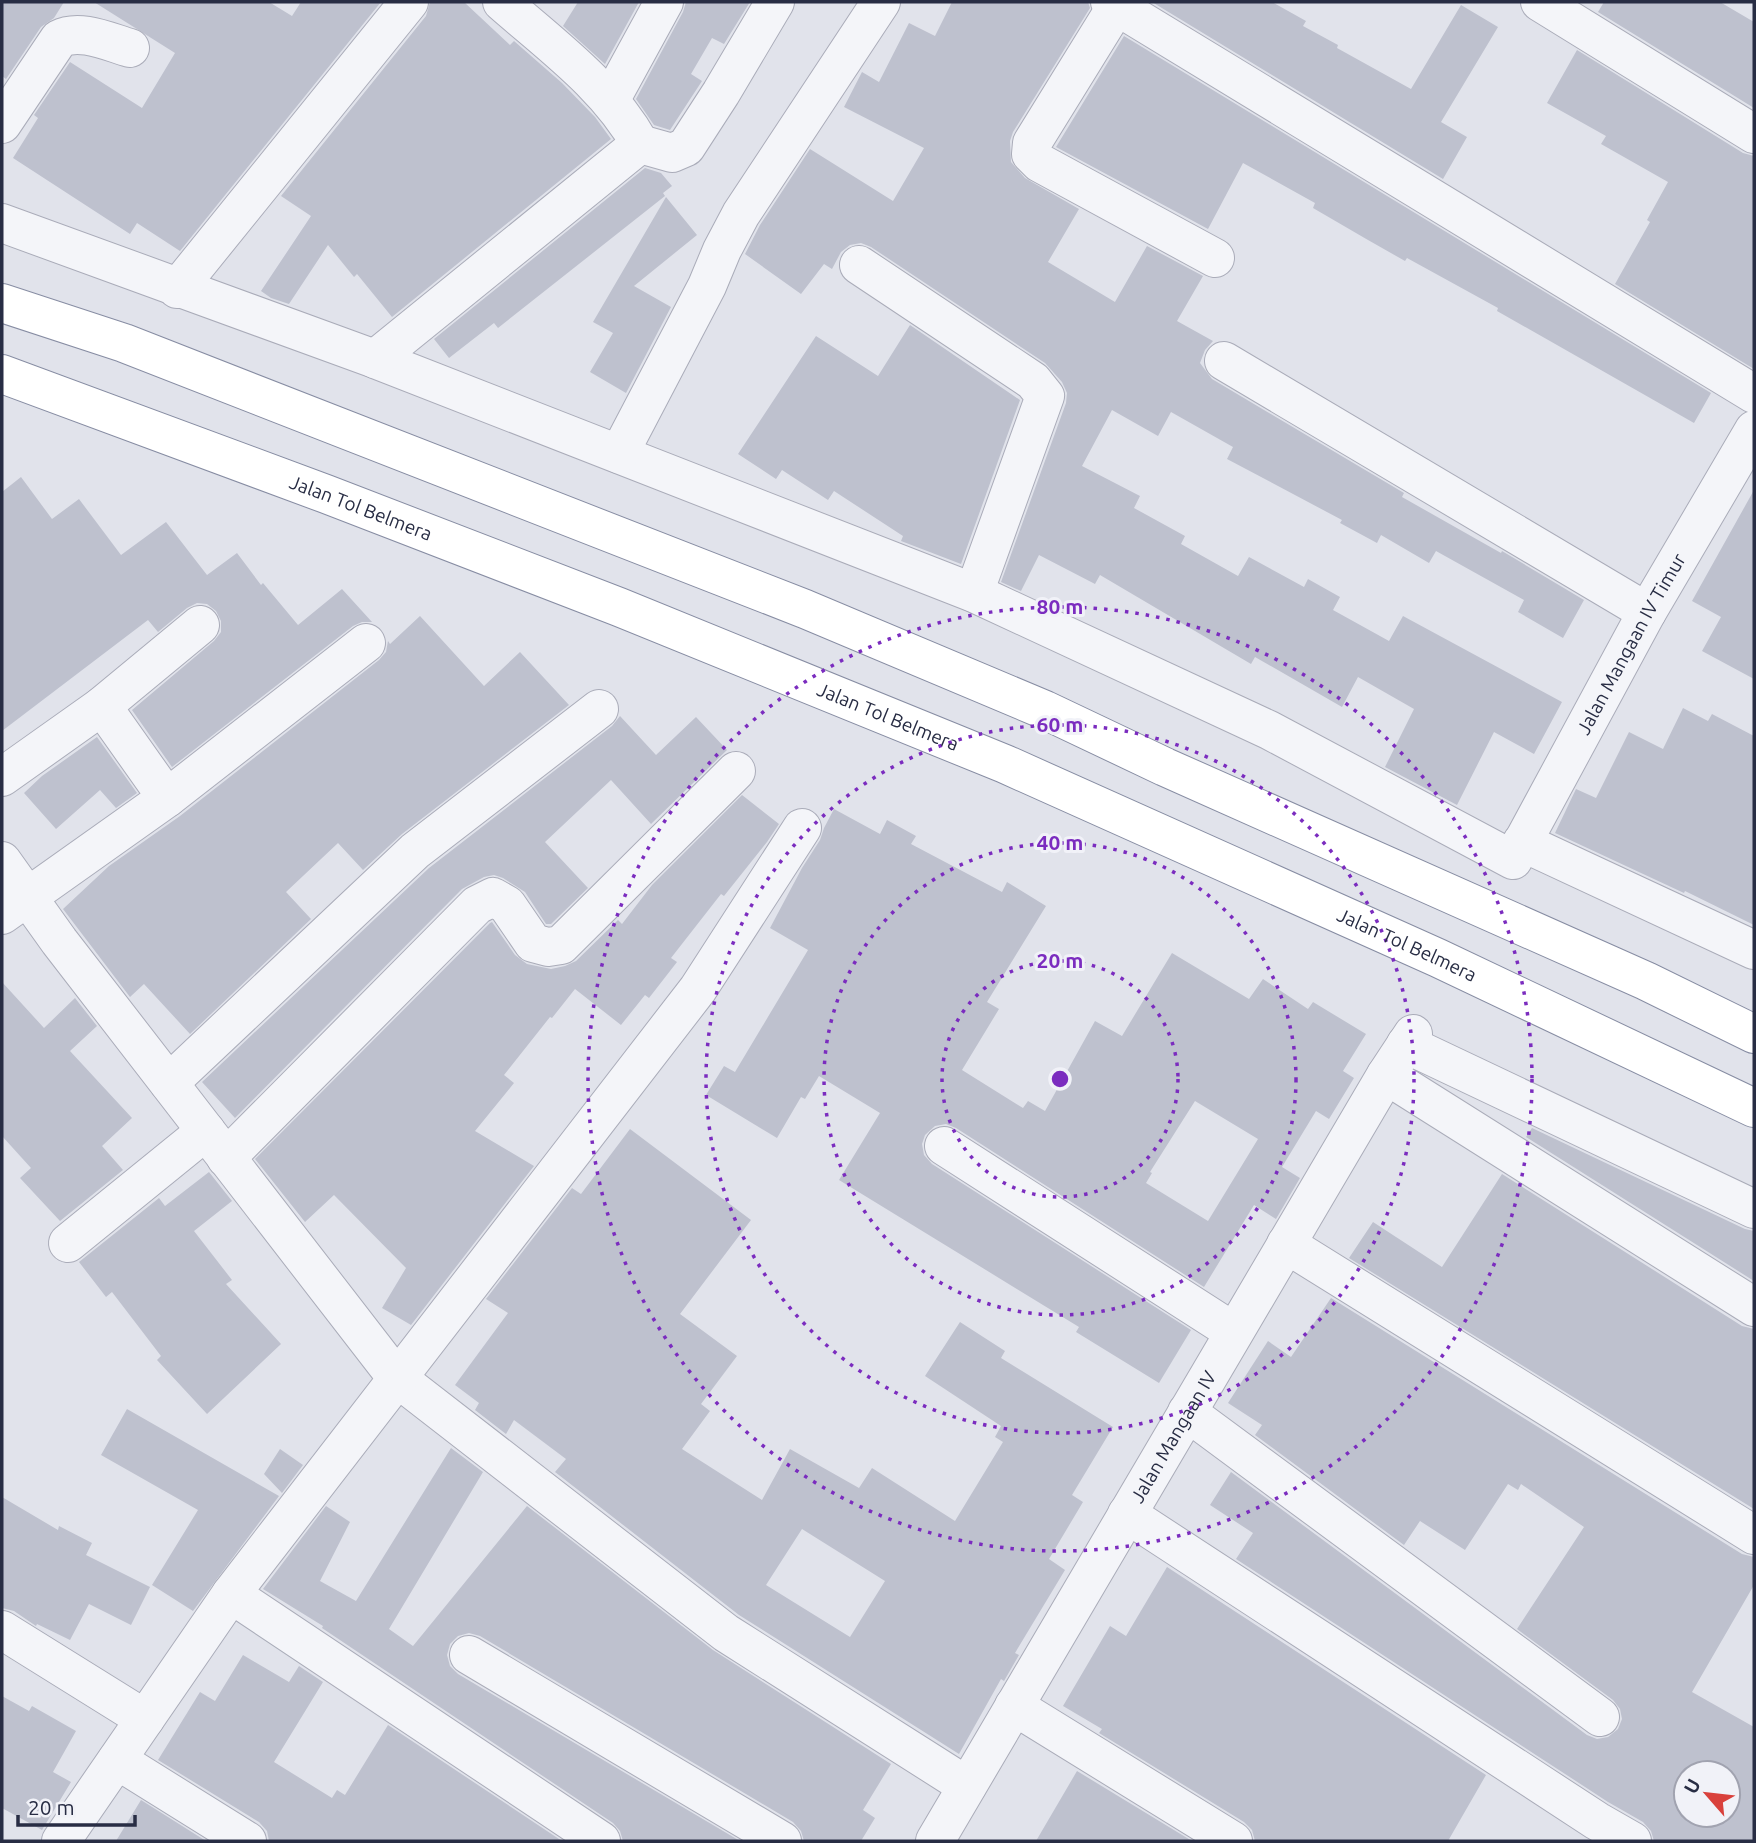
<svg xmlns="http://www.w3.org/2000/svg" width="1756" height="1843" viewBox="0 0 1756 1843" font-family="Ubuntu,sans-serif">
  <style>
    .building { fill: #bec1ce; fill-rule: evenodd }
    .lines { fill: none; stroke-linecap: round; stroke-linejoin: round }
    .street-casing { stroke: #aaacb9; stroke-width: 40 }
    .highway-casing { stroke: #878da3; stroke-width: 40 }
    .street { stroke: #f4f5f9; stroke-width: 38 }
    .highway { stroke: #fff; stroke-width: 38 }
    .ring { fill: none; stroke: #7b2cbf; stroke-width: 3.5; stroke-dasharray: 3.5 7 }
    .labels { text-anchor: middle; stroke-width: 6; stroke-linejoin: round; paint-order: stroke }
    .street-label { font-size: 19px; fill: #282d44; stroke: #f1f2f8 }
    .centre { fill: #7b2cbf; stroke: #f1f2f8; stroke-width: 3.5 }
    .ring-label { font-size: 21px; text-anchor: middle; font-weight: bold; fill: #7b2cbf; stroke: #f1f2f8; stroke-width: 6; stroke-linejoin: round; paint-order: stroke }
  </style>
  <rect width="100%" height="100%" fill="#e1e3eb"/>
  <path class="building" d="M2,2H64L54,18L41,27L6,79L2,76Z
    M94,2H269L292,16L301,2H381L180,251L137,223L130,234L13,158L38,118L34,115L70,62L142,108L175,53Z
    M430,2H464L510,45L514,41L562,83L595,117L611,139L392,317L357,274L354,277L328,245L289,304L271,298L261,291L311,216L281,196L426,16Z
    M578,2H639L605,64L563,26Z
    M686,2H750L724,44L712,38L691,74L702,81L670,130L654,125L636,99L683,12Z
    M952,2H1088L1090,8L1013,132L1010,141L1011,162L1025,178L1079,209L1048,262L1115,302L1147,246L1203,276L1177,321L1213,341L1205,350L1200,363L1212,379L1404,493L1402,497L1501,553L1502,551L1584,600L1563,638L1518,612L1524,600L1436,551L1429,563L1381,535L1377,543L1340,523L1342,520L1227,459L1233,447L1171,412L1158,436L1112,410L1082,466L1140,496L1134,508L1185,536L1181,544L1238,576L1249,557L1304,587L1308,579L1340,597L1333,610L1389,641L1403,616L1562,702L1534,754L1494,732L1457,805L1385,767L1414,709L1358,677L1342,707L1255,657L1251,664L1100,575L1095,584L1039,555L1021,591L1001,582L1066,403L1067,393L1062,382L1045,363L871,247L861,243L850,245L841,252L832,269L824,264L801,294L745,254L760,225L810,149L893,201L924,148L844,107L862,72L879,82L909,23L935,36Z
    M1152,2H1272L1306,21L1303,26L1338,45L1337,48L1411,89L1461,5L1498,27L1441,122L1467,137L1443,179Z
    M1604,2H1720L1754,22V108L1598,12Z
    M1124,36L1711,393L1694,423L1497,311L1498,308L1407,258L1405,261L1368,240L1313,208L1315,203L1243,163L1208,229L1056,147Z
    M1577,50L1743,153L1754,156V369L1615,284L1650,222L1647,220L1668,182L1601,144L1606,136L1547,103Z
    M645,168L661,173L672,186L663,193L665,196L498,328L494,323L449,358L434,339Z
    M666,197L697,235L634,286L671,307L626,393L590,372L613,333L593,322Z
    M910,325L1020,400L961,564L901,541L903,536L834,491L828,500L782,470L776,479L738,454L816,336L878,376Z
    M21,477L52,519L79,499L121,555L166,522L207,575L237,553L261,585L263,583L298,625L342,589L372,622H362L353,626L172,767L132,710L214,641L221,632V621L216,611L207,604L197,603L187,608L158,632L148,620L2,731V492Z
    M1754,490V679L1702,651L1721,617L1692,601Z
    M420,616L484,686L520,652L569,705L402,834L363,870L338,843L286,892L311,919L190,1034L144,984L130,997L63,909L109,866L180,816L379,660L386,652L388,641L390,644Z
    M1683,708L1708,721L1712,714L1754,736V925L1685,891L1684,893L1555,833L1576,789L1596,798L1629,732L1663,749Z
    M620,716L656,755L696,717L727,750L651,824L611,780L545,842L588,888L551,924H546L525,892L503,878L494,875L484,877L462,889L235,1118L202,1082L429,868L612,726Z
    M97,737L137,793L116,808L100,790L56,829L24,793L42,776Z
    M742,795L779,824L767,842L724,896L721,894L671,958L677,962L649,998L645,995L621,1025L575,989L552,1018L550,1017L504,1075L514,1083L475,1131L534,1166L411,1325L382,1308L406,1268L334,1195L305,1222L255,1159L490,923L492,922L515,955L527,964L551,969L565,966L576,961L618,920L622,924L652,885Z
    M834,809L880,834L887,820L916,836L911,844L1002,892L1007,882L1046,906L987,1002L999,1009L962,1070L1023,1108L1028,1101L1045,1111L1095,1021L1122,1036L1172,953L1249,999L1263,979L1308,1009L1313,1002L1366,1034L1343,1071L1354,1078L1329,1119L1316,1111L1282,1167L1300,1178L1276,1219L1254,1205L1204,1287L956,1128L946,1124L935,1126L925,1135L922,1144L924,1155L932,1164L1191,1330L1159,1383L1076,1332L1079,1327L839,1180L880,1113L819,1076L805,1099L801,1097L777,1138L706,1095L724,1066L735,1072L808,950L770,928L802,868L820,840L824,828ZM1195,1101L1258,1139L1208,1221L1146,1183L1152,1173L1150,1172Z
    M2,982L44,1028L75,998L97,1026L70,1051L132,1118L102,1146L123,1170L60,1221L20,1178L31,1168L2,1136Z
    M1532,1128L1745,1229L1754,1231V1281L1526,1137Z
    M630,1129L751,1220L680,1314L737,1356L701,1404L710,1411L682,1449L762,1500L790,1449L859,1488L872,1468L955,1521L1003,1442L995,1437L1001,1426L925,1376L960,1322L1005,1351L1001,1358L1113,1427L1072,1495L1083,1502L1049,1559L1065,1570L1015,1653L1019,1655L1004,1681L1001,1679L959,1754L739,1615L555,1472L566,1459L514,1420L506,1434L475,1410L479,1403L455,1385L508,1313L486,1299L572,1188L581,1194ZM802,1529L885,1581L850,1637L766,1585Z
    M209,1172L232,1201L194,1231L232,1280L226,1284L281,1344L207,1414L157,1360L161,1356L112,1292L106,1297L79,1262L159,1198L165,1206Z
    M1502,1174L1742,1326L1754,1329V1509L1349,1258L1373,1222L1442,1267Z
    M1331,1298L1742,1554L1754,1557V1585L1692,1692L1754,1727V1841H1654L1651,1831L1643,1822L1608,1802L1236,1559L1253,1533L1210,1505L1231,1472L1587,1735L1597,1739L1608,1737L1618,1729L1622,1719L1620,1709L1613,1700L1517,1629L1584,1527L1521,1484L1518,1490L1508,1484L1465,1550L1420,1521L1404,1545L1255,1435L1262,1425L1228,1403L1268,1341L1291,1357ZM1686,1773H1728V1815H1686Z
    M127,1409L279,1496L193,1611L152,1585L198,1510L101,1455Z
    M451,1448L483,1472L389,1629L413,1646L527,1506L713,1650L891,1764L863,1810L875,1818L861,1841H804L801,1831L793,1822L480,1636L469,1633L458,1636L450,1644L447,1655L450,1666L458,1674L740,1841H623L620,1831L613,1823L322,1628L323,1626L263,1589L326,1506L350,1522L320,1581L356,1601Z
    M280,1449L303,1465L282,1493L264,1474Z
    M2,1497L58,1530L59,1526L92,1543L86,1555L150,1587L131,1625L89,1604L70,1640L37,1624L36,1626L14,1611L2,1608Z
    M1167,1567L1486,1775L1448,1841H1255L1252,1830L1244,1822L1099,1733L1102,1729L1063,1706L1110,1626L1126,1636Z
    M243,1655L289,1682L299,1666L323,1682L274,1762L332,1798L337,1790L345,1795L388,1725L562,1841H269L267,1831L259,1822L158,1760L200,1692L215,1701Z
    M2,1696L29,1711L32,1706L76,1731L53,1772L71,1782L42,1830L2,1808Z
    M1077,1771L1192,1841H1036Z
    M141,1800L206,1841H116Z"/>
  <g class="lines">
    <g class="street-casing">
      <g id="street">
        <path d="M1110,2L1754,394"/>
        <path d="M1540,2L1754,134"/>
        <path d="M1116,7L1032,143L1031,154L1040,163L1215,258"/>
        <path d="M611,99L664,2"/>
        <path d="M2,124L59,39C80,28 109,42 130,48"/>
        <path d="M640,144L672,153L686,147L721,93L775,2"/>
        <path id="s1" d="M2,223L375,359L974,593L1269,730L1513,860L1647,612L1754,430"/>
        <path d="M859,265L1033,381L1045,396L974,593"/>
        <path d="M177,289L409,2"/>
        <path d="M375,359L640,144C608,86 551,45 502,2"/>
        <path d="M1224,361L1647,612"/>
        <path d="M619,454L707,286L722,250L741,214L881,2"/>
        <path d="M2,777L102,706"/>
        <path d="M167,798L102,706L200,625"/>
        <path d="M1522,842L1754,950"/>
        <path d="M2,861L59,941L396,1377L726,1633L967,1786"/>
        <path d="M2,915L167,798L366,643"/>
        <path d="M1406,1044L1754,1209"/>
        <path d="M1386,1075L1754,1307"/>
        <path d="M169,1083L415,851L599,709"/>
        <path d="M944,1146L1234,1332"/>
        <path d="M226,1158L477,905L493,897L507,905L533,943L548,947L561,945L736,771"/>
        <path d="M68,1243L206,1131"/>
        <path d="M1286,1244L1754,1535"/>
        <path d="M1187,1412L1600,1717"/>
        <path d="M1127,1514L1597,1821L1632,1841"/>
        <path d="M231,1594L601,1841"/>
        <path d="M2,1630L145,1719"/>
        <path d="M469,1655L782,1841"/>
        <path d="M1014,1706L1233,1841"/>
        <path d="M117,1760L247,1841"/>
        <path d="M61,1841L231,1594L698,989L802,828"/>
        <path id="s2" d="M935,1841L1386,1075L1413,1034"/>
      </g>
    </g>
    <g class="highway-casing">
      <g id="highway">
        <path d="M2,303L124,343L805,609L1045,710L1165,767L1646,981L1754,1034"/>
        <path id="s3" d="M2,374L326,494L619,607L1005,764L1438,958L1754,1108"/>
      </g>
    </g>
    <use href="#street" class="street"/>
    <use href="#highway" class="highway"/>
  </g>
  <g class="ring">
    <circle cx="1060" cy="1079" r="118"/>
    <circle cx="1060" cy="1079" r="236"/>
    <circle cx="1060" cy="1079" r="354"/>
    <circle cx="1060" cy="1079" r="472"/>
  </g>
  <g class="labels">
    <g class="street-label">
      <text dy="7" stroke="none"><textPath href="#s3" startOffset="383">Jalan Tol Belmera</textPath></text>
      <text dy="7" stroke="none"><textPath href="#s1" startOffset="1888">Jalan Mangaan IV Timur</textPath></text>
      <text dy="7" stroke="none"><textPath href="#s3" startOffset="950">Jalan Tol Belmera</textPath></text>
      <text dy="7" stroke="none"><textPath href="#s3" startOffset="1517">Jalan Tol Belmera</textPath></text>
      <text dy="7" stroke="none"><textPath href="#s2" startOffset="469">Jalan Mangaan IV</textPath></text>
    </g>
  </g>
  <circle cx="1060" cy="1079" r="10" class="centre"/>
  <g class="ring-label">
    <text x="1060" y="614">80 m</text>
    <text x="1060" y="732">60 m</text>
    <text x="1060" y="850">40 m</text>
    <text x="1060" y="968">20 m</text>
  </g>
  <rect width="1756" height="1843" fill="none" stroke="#282d44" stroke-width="7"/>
  <g transform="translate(1707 1794) rotate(298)"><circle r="33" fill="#f1f2f8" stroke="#a1a3b0" stroke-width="2"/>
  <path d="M0-5L12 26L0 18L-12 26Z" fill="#d9413c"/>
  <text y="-10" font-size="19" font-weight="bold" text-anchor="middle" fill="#282d44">U</text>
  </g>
  <path d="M18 1815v10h117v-10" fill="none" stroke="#282d44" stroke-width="3.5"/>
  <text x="28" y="1815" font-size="21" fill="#282d44" stroke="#f1f2f8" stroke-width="5" paint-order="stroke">20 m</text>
</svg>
